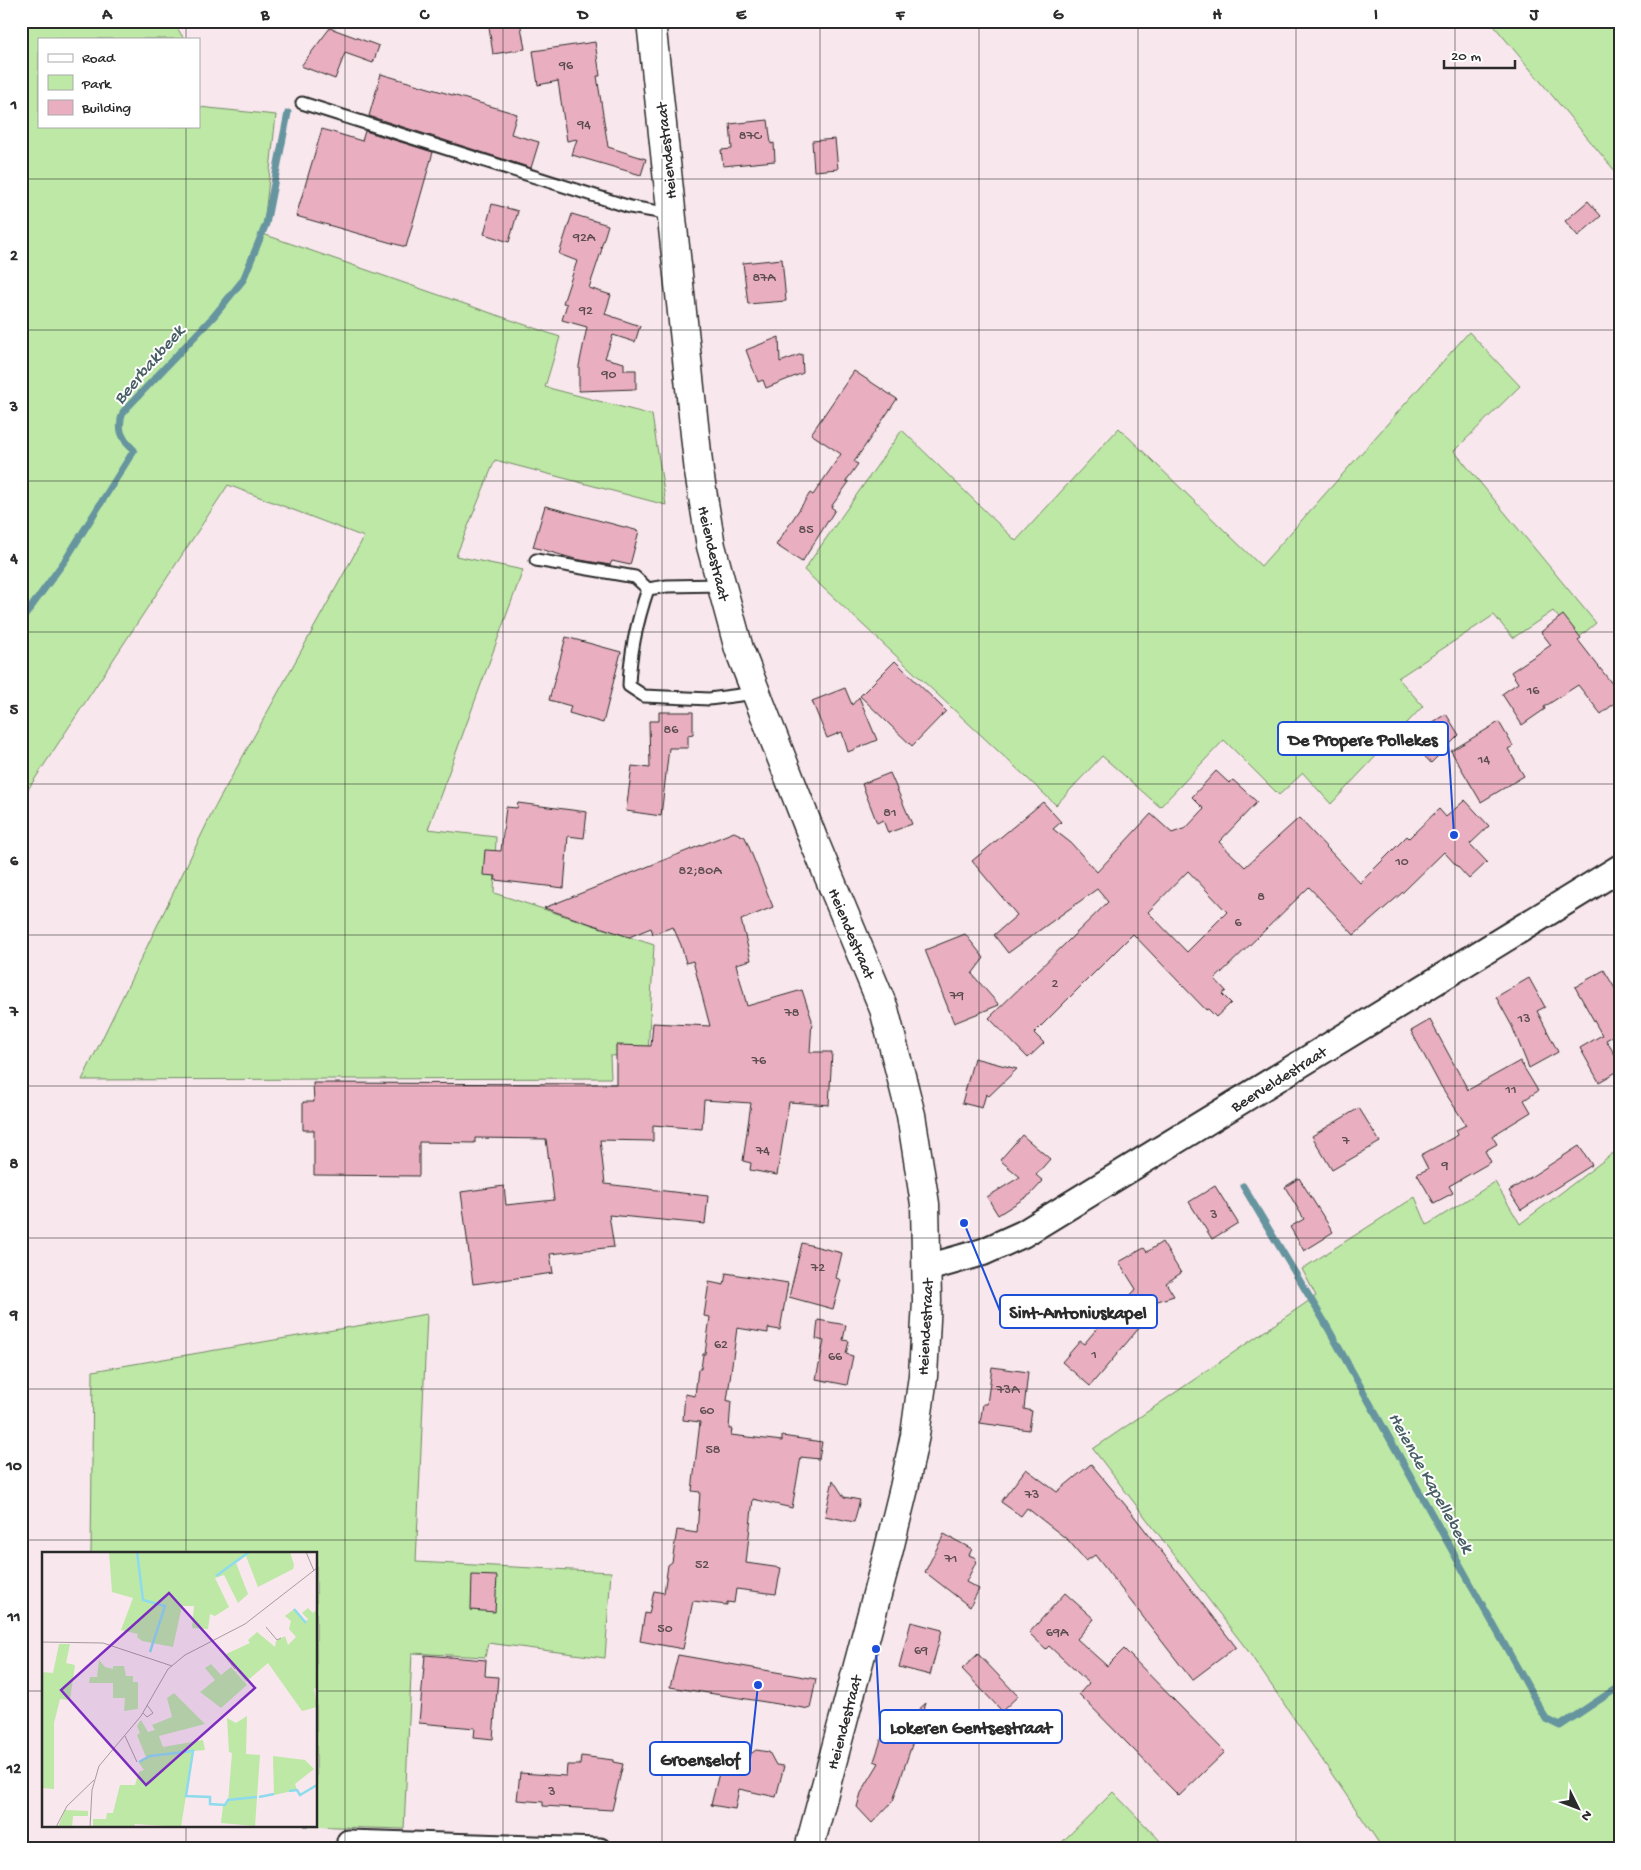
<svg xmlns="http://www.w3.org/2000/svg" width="1641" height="1870" viewBox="0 0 1641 1870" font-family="'Gochi Hand',sans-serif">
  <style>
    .green { fill: #bde8a5; stroke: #748a68 }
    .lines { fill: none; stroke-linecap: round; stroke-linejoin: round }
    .stream { stroke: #66959f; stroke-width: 7 }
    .building { fill: #e9afc0; stroke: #2b2b2b; fill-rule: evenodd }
    .service-casing { stroke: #2b2b2b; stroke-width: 15 }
    .minor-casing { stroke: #2b2b2b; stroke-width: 25 }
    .tertiary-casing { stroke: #2b2b2b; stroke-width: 30 }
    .secondary-casing { stroke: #2b2b2b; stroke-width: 31 }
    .service { stroke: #fff; stroke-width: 11 }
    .minor { stroke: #fff; stroke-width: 21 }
    .tertiary { stroke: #fff; stroke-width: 26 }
    .secondary { stroke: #fff; stroke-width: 28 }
    .grid { fill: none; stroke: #2b2b2b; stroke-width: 1; stroke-opacity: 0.55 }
    .labels { text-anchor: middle; stroke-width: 4; stroke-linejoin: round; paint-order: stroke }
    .number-label { font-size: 14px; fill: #5a4c50 }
    .street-label { font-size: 16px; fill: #2b2b2b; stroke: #fff }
    .water-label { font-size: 18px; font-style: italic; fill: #486065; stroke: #fff }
    .inset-river { fill: none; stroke: #8ddbec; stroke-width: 2.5 }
    .inset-road { fill: none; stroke: #a69c9f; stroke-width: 1 }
    .view { fill: #7b2cbf; fill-opacity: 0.15; stroke: #7b2cbf; stroke-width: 2.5 }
    .inset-edge { fill: none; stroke: #2b2b2b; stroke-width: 2.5 }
    .leader { fill: none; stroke: #1d4ed8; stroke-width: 2 }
    .callout-dot { fill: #1d4ed8; stroke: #fff; stroke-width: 2 }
    .callout { fill: #fff; stroke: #1d4ed8; stroke-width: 2 }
    .callout-label { font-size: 18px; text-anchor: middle; font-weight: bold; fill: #2b2b2b }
    .neatline { fill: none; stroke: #2b2b2b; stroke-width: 2 }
    .grid-label { font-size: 16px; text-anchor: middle; font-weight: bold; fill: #2b2b2b }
  </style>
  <rect width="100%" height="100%" fill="#f8e7ec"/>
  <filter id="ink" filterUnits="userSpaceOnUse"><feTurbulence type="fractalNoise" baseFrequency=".02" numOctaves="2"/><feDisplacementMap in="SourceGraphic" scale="10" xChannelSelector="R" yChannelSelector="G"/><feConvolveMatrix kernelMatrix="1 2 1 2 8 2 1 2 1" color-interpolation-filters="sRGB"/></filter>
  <g filter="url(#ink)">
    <path class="green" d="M21,21H173L184,39H39V126H199V107L276,115L263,234L560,337L545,387L652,415L666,505L495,460L456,556L523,570L428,829L496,837L494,893L654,945L648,1054L610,1056L611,1078L82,1080L215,807L364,537L228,485L21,800Z
      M1490,21H1620V177Z
      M1469,332L1520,386L1454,451L1596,623L1577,639L1553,611L1513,638L1494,615L1398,678L1423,706L1331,804L1303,773L1279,795L1224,740L1160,807L1102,756L1056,805L804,570L902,430L1016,541L1119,428L1261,566Z
      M1620,1148V1849H1383L1248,1651L1093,1449L1316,1296L1302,1269L1415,1197L1427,1225L1495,1182L1520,1224Z
      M427,1314L416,1562L611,1572L605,1658L488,1643L485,1657L412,1653L404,1829L304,1826H316V1554H91L93,1371Z
      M1113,1792L1168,1849H1055Z
      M130,1844L243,1849H127Z"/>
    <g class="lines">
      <path class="stream" d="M21,621L66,559L134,450C121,438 117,429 123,412L214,316L243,280L266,224L288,113
        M1243,1186L1324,1321L1546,1719L1560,1726L1620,1686"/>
    </g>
    <path class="building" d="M488,21H520L525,49L493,54Z
      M330,28L379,46L373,63L345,53L335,79L301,66Z
      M595,42L600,76H597L608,147L646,159L641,175L572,155L577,139L567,141L558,81L538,85L533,51Z
      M381,74L517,114L511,134L539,142L531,168L369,116Z
      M768,120L771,144L774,143L775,161L723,166L721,150L732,149L730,124Z
      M322,129L362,141L365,131L433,152L406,247L296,216Z
      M835,139L838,169L814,171L812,141Z
      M1588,201L1601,216L1578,236L1565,221Z
      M492,204L518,211L509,242L484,234Z
      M572,214L608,225L601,248L602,249L589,288L611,295L605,314L640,326L635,342L613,335L605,358L624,363V370H636V389L579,391V366L587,327L562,320L567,304L563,303L577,261L559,254Z
      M782,259L786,301L748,304L743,263Z
      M779,337L780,362L802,354L803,373L766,388L763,380L758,382L746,350Z
      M854,371L897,399L854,462L858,464L846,481L849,482L831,507L835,510L802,562L776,545L810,493L813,495L841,454L811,434Z
      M545,506L639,531L630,565L612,561L610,565L575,559L533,547Z
      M1563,615L1581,638L1578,640L1620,694V699L1601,714L1578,685L1544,707L1545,709L1522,725L1502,694L1518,683L1511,672L1551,645L1541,632Z
      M566,637L621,652L603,723L569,713L571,706L549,700Z
      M895,661L946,711L912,746L860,696Z
      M845,688L852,705L859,697L877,740L848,752L842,732L827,738L812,701Z
      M659,712H693V734L688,735V748H669L661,816L626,811L632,766L650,768L649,721H659Z
      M1446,714L1459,735L1431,763L1407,738Z
      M1499,722L1513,746L1508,749L1524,776L1481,802L1451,751Z
      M1216,771L1229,783L1233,780L1257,802L1219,842L1245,867L1299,818L1360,883L1407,836L1409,838L1439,809L1446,817L1465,800L1489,826L1470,844L1487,862L1469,879L1444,852L1403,892L1354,935L1309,887L1215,979L1226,991L1222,994L1231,1003L1216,1017L1208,1009L1206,1010L1133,934L1034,1033L1044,1043L1028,1058L989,1018L1108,902L1097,889L1008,953L994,935L1017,915L972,861L1043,802L1061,822L1053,829L1071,843L1097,872L1151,814L1172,833L1186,828L1204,809L1192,797ZM1188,871L1227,912L1187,952L1148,912Z
      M890,773L912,824L888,833L883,820L877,823L862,784Z
      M518,803L587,812L584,838L568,836L564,888L495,880L496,876L483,875L485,850L501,851L506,807L517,808Z
      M734,832L745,837L773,907L741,920L751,960L736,964L747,1006L802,990L812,1020L810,1052H832L829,1105L789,1102L777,1175L750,1170L751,1163L743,1161L751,1103L704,1100L702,1129L653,1125V1141L600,1140L605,1184L708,1196L705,1224L609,1215L614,1247L550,1254L553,1273L473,1284L461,1192L504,1186L506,1205L554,1200L546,1139L475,1138V1143L419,1142V1176L314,1175V1130H303V1102H314L313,1083L616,1084V1045L651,1046L653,1023L710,1026L693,961L686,963L681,945L673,927L653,934L651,928L629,937L544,908Z
      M965,934L984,958L972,974L999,1005L954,1023L925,950Z
      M1604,970L1620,997V1032L1606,1040L1620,1063V1070L1599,1082L1580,1048L1602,1035L1575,987Z
      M1529,978L1545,1007L1537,1011L1558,1052L1529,1068L1512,1026L1496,997Z
      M1430,1020L1468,1090L1520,1061L1538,1091L1524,1100L1531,1112L1492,1136L1497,1144L1485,1151L1491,1162L1449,1186L1453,1193L1434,1203L1417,1174L1428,1169L1421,1155L1458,1135L1456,1130L1466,1125L1439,1083L1411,1031Z
      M974,1058L1017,1069L989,1096L986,1094L982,1108L962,1103Z
      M1359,1108L1380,1142L1332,1170L1312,1136Z
      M1022,1135L1050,1159L1036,1175L1043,1181L1031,1194L998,1215L987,1197L1020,1177L1000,1160Z
      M1579,1146L1592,1165L1521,1210L1509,1191Z
      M1299,1178L1333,1232L1325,1237V1238L1304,1251L1290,1227L1304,1219L1285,1187Z
      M1215,1186L1238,1223L1212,1239L1189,1202Z
      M1162,1242L1181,1273L1166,1283L1174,1296L1122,1312L1140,1327L1090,1386L1062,1362L1080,1341L1084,1344L1110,1313L1113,1315L1136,1289L1119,1262L1144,1248L1147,1252Z
      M802,1243L842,1253L836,1278L841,1280L833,1309L789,1297Z
      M726,1273L788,1283L780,1330L768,1328V1333L737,1328L727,1401H731L729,1429H732L731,1435L782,1441V1436L822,1442L819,1459L801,1457L792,1508L753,1499L746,1563L781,1568L776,1594L736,1589L734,1603L727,1602V1605L693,1601L683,1649L640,1641L645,1613L649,1614L654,1591L664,1593L668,1565L672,1562L677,1530L697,1533L700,1492L692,1491L700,1422L683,1420L685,1394L695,1396L698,1369H701L703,1354H705L710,1317L704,1316L709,1282L724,1285Z
      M818,1320L846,1325L843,1340L849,1341L846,1354L853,1356L847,1385L816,1379L824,1341L816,1339Z
      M992,1367L1028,1372L1024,1409L1032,1411L1029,1430L980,1423L983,1404H987Z
      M1091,1464L1127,1507L1236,1647L1192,1680L1095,1555L1086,1561L1068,1540L1027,1508L1021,1516L1001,1502L1026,1469L1057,1492Z
      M833,1480L844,1497L860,1500L854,1522L825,1516Z
      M944,1534L972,1549L969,1555L976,1558L975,1561L976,1562L966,1582L979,1589L970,1607L925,1572Z
      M472,1575L497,1576L495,1612L471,1610Z
      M1065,1593L1094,1619L1077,1639L1107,1666L1124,1649L1225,1752L1179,1796L1079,1694L1089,1683L1049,1646L1046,1649L1029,1633Z
      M911,1622L942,1630L930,1675L899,1667Z
      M978,1654L1018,1696L1002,1711L962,1669Z
      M425,1655L486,1660L485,1676L498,1677L493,1739L474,1737L475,1728L419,1723Z
      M678,1655L816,1679L810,1709L670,1687Z
      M926,1703L893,1801L872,1823L857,1807L861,1793L879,1763L874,1761L889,1717L893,1719L894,1716L907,1720Z
      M725,1749L752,1753L756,1750L769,1752L776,1765L784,1766L776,1797L739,1789L735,1809L711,1805Z
      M581,1756L613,1760V1762L623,1764L612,1810L543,1806V1802L517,1800L520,1773L566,1776L567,1765H580Z"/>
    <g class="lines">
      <g class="service-casing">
        <path id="service" d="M302,103L630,207L671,214
          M536,560L635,577L648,589
          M721,585L667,586L648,589C637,621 630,652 629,686L644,696L709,699L756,693"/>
      </g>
      <g class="minor-casing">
        <path id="minor" d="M348,1841L600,1849"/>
      </g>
      <g class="tertiary-casing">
        <path id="tertiary" d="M927,1268L983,1252L1023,1234L1620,868"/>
      </g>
      <g class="secondary-casing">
        <path id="secondary" d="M651,21L699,472L711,546L739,649L814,841L884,1009L911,1115L925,1204L927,1301L923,1376L915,1435L904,1488L888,1553L809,1849"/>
      </g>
      <use href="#service" class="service"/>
      <use href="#minor" class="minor"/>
      <use href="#tertiary" class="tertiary"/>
      <use href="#secondary" class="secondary"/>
    </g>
  </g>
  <path class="grid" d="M186,21V39M345,21V1849M503,21V1849M662,21V1849M820,21V1849M979,21V1849M1138,21V1849M1296,21V1849M1455,21V1849M186,126V1554M21,179H1620M21,330H1620M21,481H1620M21,632H1620M21,784H1620M21,935H1620M21,1086H1620M21,1238H1620M21,1389H1620M21,1540H1620M21,1691H44M316,1691H1620M186,1826V1849"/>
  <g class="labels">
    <g class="number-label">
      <text x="566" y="69">96</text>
      <text x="584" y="128">94</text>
      <text x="750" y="139">87C</text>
      <text x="584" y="241">92A</text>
      <text x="764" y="281">87A</text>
      <text x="586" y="314">92</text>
      <text x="609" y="378">90</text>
      <text x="806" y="533">85</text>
      <text x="1533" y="694">16</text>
      <text x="671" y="733">86</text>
      <text x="1484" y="763">14</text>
      <text x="890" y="816">81</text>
      <text x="1402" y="865">10</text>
      <text x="700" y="874">82;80A</text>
      <text x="1261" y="900">8</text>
      <text x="1238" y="926">6</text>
      <text x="1055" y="987">2</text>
      <text x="957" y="999">79</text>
      <text x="792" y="1016">78</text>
      <text x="1524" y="1022">13</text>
      <text x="759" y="1064">76</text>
      <text x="1511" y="1093">11</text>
      <text x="1346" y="1144">7</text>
      <text x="763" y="1154">74</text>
      <text x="1445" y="1169">9</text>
      <text x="1214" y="1218">3</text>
      <text x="818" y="1271">72</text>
      <text x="721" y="1348">62</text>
      <text x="1094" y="1358">1</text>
      <text x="835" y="1360">66</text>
      <text x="1008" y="1393">73A</text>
      <text x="707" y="1414">60</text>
      <text x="713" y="1453">58</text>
      <text x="1032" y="1498">73</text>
      <text x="951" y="1562">71</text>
      <text x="702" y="1568">52</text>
      <text x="665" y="1632">50</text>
      <text x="1057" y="1636">69A</text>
      <text x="921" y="1654">69</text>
      <text x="552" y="1795">3</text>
    </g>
    <g class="street-label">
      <text transform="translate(665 151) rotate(-96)" y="6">Heiendestraat</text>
      <text transform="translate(715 553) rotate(77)" y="6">Heiendestraat</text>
      <text transform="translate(853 933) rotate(67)" y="6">Heiendestraat</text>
      <text transform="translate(1278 1078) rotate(-32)" y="6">Beerveldestraat</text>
      <text transform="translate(924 1327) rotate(-87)" y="6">Heiendestraat</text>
      <text transform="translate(843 1722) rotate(-75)" y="6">Heiendestraat</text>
    </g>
    <g class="water-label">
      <text transform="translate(148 364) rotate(-49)" y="6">Beerbakbeek</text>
      <text transform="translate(1432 1482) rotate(61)" y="6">Heiende Kapellebeek</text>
    </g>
  </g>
  <g transform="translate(42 1552)">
    <rect width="275" height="275" fill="#f8e7ec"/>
    <path d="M67,0H248L252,13L251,17L216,35L204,4L194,11L206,42L196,51L182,23L173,26L187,55L173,64L168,62L166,77L150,76L152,54H140L131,95L100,89L95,85L96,82L79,78L91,46L70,40ZM266,56L271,61L275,57V135L272,137L275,155L260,159L226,111L204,130L182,103L208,91L206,88L215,80L233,95L234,89L243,84L246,93L254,85L247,77L249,69L243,64L252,57L263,70L266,67L260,61ZM17,92H28L24,111L33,113L28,148L18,147L12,171V237L0,236V120L11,121ZM57,108L63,115L71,117V114H82L84,124H91V130H96V157L82,159L83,146H71V131H47L48,125H55ZM169,112L179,123L189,115L205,133L179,156L158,140L173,128L163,116ZM132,141L163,172L117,184L121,195L161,188L163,198L151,199L139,275L93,272L92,275H51V267H64L65,261H71L78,233H93L97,220L102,218L97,211L104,205L95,183L98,181L95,174L99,168L106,180L113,178L110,173L130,165L125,146ZM205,164L204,202L218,203L213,274L179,271L181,254L186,251L190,201L187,200L185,166L194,171ZM231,204L263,208L272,217L253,232L255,238L232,243ZM23,258L46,259V264H31L30,275H16Z" fill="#bde8a5"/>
    <path class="inset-river" d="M95,0L101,48L123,54L108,100M174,24L207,0M252,57L264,71M97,210L108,204L151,199L144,244L168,245V252L183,253L186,248L215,245M247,239L255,238L258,243L275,233M217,245L232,242"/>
    <path class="inset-road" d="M264,0L272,19M224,75L235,88L239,86M171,89L193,117M0,90L61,91L130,114M101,161L105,165L111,161L105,153M83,184L95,210M14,275L25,254L52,228M48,275L50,238L57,214L99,164L126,117L143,103L203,72L275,16"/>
    <path class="view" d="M127,41L213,136L104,233L19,138Z"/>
    <rect width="275" height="275" class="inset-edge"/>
  </g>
  <path class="leader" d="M1454 835L1448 739M964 1223L1000 1311M876 1649L880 1727M758 1685L750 1759"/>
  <g class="callout-dot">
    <circle cx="1454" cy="835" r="5"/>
    <circle cx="964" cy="1223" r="5"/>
    <circle cx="876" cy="1649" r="5"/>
    <circle cx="758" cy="1685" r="5"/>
  </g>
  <g class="callout">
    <rect x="1278" y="722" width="170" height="33" rx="5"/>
    <rect x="1000" y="1295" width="157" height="33" rx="5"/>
    <rect x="880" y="1710" width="182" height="33" rx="5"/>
    <rect x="650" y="1742" width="100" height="33" rx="5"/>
  </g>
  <g class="callout-label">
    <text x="1363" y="745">De Propere Pollekes</text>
    <text x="1078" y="1318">Sint-Antoniuskapel</text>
    <text x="971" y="1733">Lokeren Gentsestraat</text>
    <text x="700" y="1765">Groenselof</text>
  </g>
  <rect width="1641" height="1870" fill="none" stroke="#fff" stroke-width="55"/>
  <rect x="38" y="38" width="162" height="90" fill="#ffffff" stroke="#aaaaaa"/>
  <rect x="48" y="54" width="25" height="8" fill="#ffffff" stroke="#aaaaaa"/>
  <text x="82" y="62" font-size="15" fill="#2b2b2b">Road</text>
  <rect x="48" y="75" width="25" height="15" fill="#bde8a5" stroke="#aaaaaa"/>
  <text x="82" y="88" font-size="15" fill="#2b2b2b">Park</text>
  <rect x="48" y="100" width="25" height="15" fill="#e9afc0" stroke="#aaaaaa"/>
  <text x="82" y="112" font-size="15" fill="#2b2b2b">Building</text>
  <g transform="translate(1578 1808) rotate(132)" stroke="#ffffff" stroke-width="4" paint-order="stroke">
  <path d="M0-4L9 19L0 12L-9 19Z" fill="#2b2b2b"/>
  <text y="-8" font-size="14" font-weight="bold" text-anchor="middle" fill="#2b2b2b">N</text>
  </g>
  <path d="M1444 60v8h71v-8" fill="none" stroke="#2b2b2b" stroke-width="2.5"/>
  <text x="1451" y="60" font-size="15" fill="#2b2b2b" stroke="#ffffff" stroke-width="4" paint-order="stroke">20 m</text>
  <rect x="28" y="28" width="1586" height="1814" class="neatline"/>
  <g class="grid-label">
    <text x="107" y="19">A</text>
    <text x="265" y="19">B</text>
    <text x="424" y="19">C</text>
    <text x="583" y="19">D</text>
    <text x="741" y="19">E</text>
    <text x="900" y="19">F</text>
    <text x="1058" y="19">G</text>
    <text x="1217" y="19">H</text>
    <text x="1376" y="19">I</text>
    <text x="1534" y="19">J</text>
    <text x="14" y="109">1</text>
    <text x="14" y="260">2</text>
    <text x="14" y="411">3</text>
    <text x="14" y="563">4</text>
    <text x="14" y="714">5</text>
    <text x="14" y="865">6</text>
    <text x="14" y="1016">7</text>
    <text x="14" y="1168">8</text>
    <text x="14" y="1319">9</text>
    <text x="14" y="1470">10</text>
    <text x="14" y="1621">11</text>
    <text x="14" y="1773">12</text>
  </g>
</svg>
